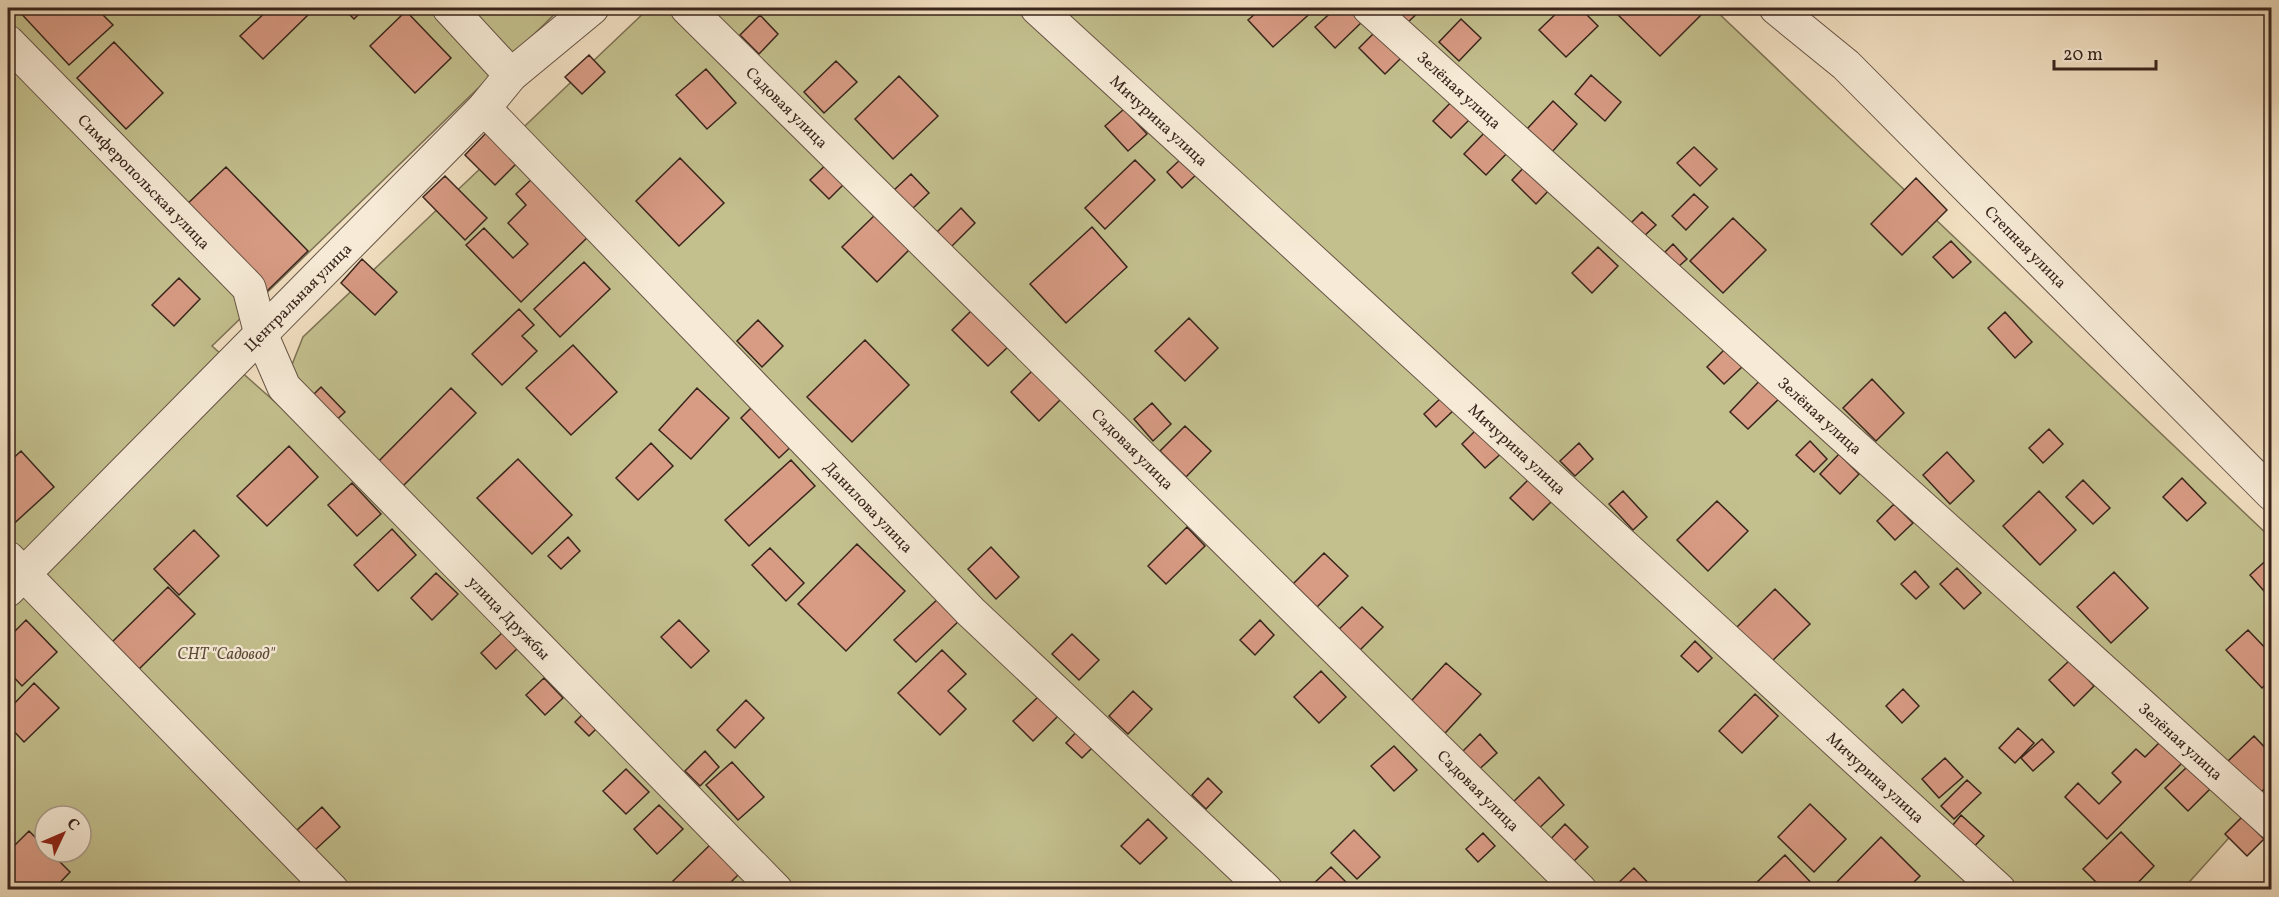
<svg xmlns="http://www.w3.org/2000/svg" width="2279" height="897" viewBox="0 0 2279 897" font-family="Vollkorn,serif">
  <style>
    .green { fill: #c3c08e; stroke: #7e7255; stroke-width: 1.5; fill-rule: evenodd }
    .building { fill: #d89b84; stroke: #39251c; stroke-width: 1.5 }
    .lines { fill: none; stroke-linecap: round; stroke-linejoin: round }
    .minor-casing { stroke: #675446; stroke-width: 35 }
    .tertiary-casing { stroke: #675446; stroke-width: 35 }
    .minor { stroke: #f7ebd7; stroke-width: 33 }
    .tertiary { stroke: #f7ebd7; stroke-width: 33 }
    .labels { text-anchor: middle; stroke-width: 4.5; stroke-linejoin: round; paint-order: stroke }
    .street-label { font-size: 16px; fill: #39251c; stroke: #f7ebd7 }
    .park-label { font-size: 16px; font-style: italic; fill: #5c4c38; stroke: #f7ebd7 }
  </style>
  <rect width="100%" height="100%" fill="#f2e0c2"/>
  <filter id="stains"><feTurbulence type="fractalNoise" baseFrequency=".00333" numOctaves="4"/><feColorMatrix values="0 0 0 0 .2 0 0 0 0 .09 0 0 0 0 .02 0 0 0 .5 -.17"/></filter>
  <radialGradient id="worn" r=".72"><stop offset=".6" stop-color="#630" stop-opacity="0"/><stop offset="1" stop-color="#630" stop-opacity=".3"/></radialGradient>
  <path class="green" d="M8,8H561L212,346L355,473L763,889H8ZM45,816H81V852H45Z
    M649,8H1713L2271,538V791L2183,889H796L353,450L287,377L303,337Z"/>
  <path class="building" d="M16,8H96L113,25L69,65Z
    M270,8H301L308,15L263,59L240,36Z
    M343,8H365L354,19Z
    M1262,8H1316L1273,47L1248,20Z
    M1336,8H1351L1364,20L1335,48L1315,27Z
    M1390,8H1423L1406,24Z
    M1562,8H1580L1598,26L1566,57L1539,30Z
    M1611,8H1708L1660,56Z
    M406,11L451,58L415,93L370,46Z
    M760,15L778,34L759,54L740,35Z
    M1461,19L1481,38L1459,61L1439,42Z
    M1380,27L1406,53L1385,74L1359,48Z
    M114,42L163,93L126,129L77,78Z
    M589,55L605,72L582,94L565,77Z
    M836,61L857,82L824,113L804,92Z
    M706,69L736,103L707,129L676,95Z
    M1591,75L1621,102L1605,121L1575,94Z
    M899,76L938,116L893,159L855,119Z
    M1453,100L1471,118L1451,138L1433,121Z
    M1553,101L1577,124L1552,152L1527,129Z
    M1124,109L1147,134L1128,151L1105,126Z
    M1487,130L1509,151L1486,175L1464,154Z
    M487,132L518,162L495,185L465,155Z
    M1694,147L1717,169L1700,186L1677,163Z
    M680,158L724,203L679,246L636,201Z
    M1182,158L1197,174L1182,188L1167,172Z
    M832,159L850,178L829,199L810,180Z
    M1135,160L1155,180L1105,229L1085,208Z
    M1527,164L1551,188L1536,204L1512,180Z
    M226,167L308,251L264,294L182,209Z
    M911,174L929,193L911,210L893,191Z
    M536,175L592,233L521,302L466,245L484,228L513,258L528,244L508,223L526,205L516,194Z
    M445,176L487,218L465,240L423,197Z
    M1916,178L1947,210L1902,255L1871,224Z
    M1694,194L1708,207L1686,230L1672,216Z
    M961,208L975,223L951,247L937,232Z
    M1642,212L1656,225L1643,237L1630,224Z
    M877,213L911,248L877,282L842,247Z
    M1733,218L1766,250L1723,293L1690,261Z
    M1092,227L1127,267L1066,323L1030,284Z
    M1951,241L1971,262L1953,278L1933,257Z
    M1673,244L1687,259L1678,267L1665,252Z
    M1598,247L1618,266L1592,293L1572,273Z
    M362,259L397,292L375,315L341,283Z
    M584,262L610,289L560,337L534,309Z
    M179,278L200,299L174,326L152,305Z
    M519,309L534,325L522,336L537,351L502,385L472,354Z
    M973,309L1009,346L988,366L952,330Z
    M2005,312L2032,342L2015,358L1988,328Z
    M1189,318L1218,348L1185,381L1155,351Z
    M758,320L783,346L762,367L737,341Z
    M865,340L909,385L852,442L807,397Z
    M573,345L617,392L571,435L526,388Z
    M1725,349L1742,367L1724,384L1707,367Z
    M1034,369L1062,398L1039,421L1011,392Z
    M1765,375L1784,394L1748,429L1730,412Z
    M1872,379L1904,413L1876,441L1843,408Z
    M321,387L345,412L332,424L308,400Z
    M451,388L476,413L399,490L374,466Z
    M697,388L729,418L691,459L659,430Z
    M1443,396L1455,409L1436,427L1424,414Z
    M758,401L797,441L779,458L741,418Z
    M1152,403L1171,424L1153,441L1134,419Z
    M1481,425L1505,450L1485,468L1462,444Z
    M1185,426L1211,451L1186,477L1160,451Z
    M2049,429L2063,444L2043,463L2029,448Z
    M1810,441L1827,459L1814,472L1796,455Z
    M651,443L673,466L638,500L616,478Z
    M1579,443L1593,459L1575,476L1560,461Z
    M289,446L318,477L267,526L237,496Z
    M21,451L54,487L8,529V463Z
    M1947,452L1974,481L1950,504L1923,475Z
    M1839,454L1859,474L1840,494L1820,474Z
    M518,459L572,515L532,554L477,498Z
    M791,460L815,486L749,546L725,520Z
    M1535,473L1558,495L1533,520L1510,498Z
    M2182,478L2206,503L2187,521L2163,497Z
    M2083,480L2110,508L2093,524L2066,497Z
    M352,483L381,514L357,536L328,505Z
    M1623,491L1647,517L1633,530L1609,504Z
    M2039,491L2076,530L2040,565L2003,526Z
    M1717,501L1748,531L1708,571L1677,540Z
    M1894,504L1913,523L1895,540L1877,521Z
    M1187,527L1205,546L1166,584L1148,566Z
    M392,529L416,555L378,591L354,565Z
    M194,530L219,556L179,595L154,569Z
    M568,537L580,551L561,569L548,556Z
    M857,544L905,591L846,651L798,604Z
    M991,547L1019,577L996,599L968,569Z
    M770,548L804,583L786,601L752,565Z
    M1324,553L1348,576L1314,610L1290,587Z
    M2272,555V599H2271L2250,575Z
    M1957,568L1981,593L1964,609L1940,584Z
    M1915,571L1929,587L1916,599L1901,584Z
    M2114,572L2148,608L2111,643L2077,607Z
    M436,573L458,594L432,620L411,598Z
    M168,587L195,614L136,672L109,645Z
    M1775,589L1810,624L1770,663L1736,628Z
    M940,597L961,619L916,662L894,640Z
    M1362,607L1383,627L1356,654L1335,633Z
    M26,620L57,652L22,686L8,671V638Z
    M679,620L709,651L691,668L661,637Z
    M1260,620L1274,635L1255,655L1240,640Z
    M505,630L520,646L496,669L481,653Z
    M2248,630L2272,655V678L2262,688L2226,650Z
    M1072,634L1099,660L1079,680L1052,654Z
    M1695,641L1712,658L1698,672L1681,656Z
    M942,650L966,674L948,691L966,709L940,735L898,693Z
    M2070,660L2094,686L2074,706L2049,680Z
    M1446,663L1481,694L1436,743L1402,711Z
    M1321,671L1346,697L1319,723L1294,697Z
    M544,678L563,698L545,715L526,695Z
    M34,683L59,708L24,742L8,725V710Z
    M1903,689L1919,706L1902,723L1886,706Z
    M1133,691L1152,709L1128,734L1109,716Z
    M1755,694L1778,716L1742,753L1719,731Z
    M1040,695L1059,715L1033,741L1013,721Z
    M746,700L764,718L735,748L717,730Z
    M587,710L601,724L589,736L575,722Z
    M1080,728L1096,744L1082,758L1066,743Z
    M2018,728L2034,743L2015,763L1999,748Z
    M1480,734L1497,753L1474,774L1458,756Z
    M2254,736L2272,755V782L2259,794L2227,762Z
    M2042,739L2054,752L2033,771L2021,758Z
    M2162,740L2183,762L2107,839L2065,797L2078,783L2099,804L2121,782L2112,773L2136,749L2145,757Z
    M1394,746L1417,770L1394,791L1371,766Z
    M705,751L719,767L700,786L685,771Z
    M1945,758L1963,777L1939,798L1922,779Z
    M732,762L764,797L738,820L706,785Z
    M2187,767L2210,789L2188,811L2165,788Z
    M626,769L649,792L626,814L603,791Z
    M1539,777L1564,805L1535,832L1510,805Z
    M1208,778L1222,792L1206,809L1192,795Z
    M1967,780L1981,793L1954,819L1941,806Z
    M1810,804L1846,839L1814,872L1778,837Z
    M659,805L683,829L657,854L634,829Z
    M322,807L340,827L315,850L297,830Z
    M1961,815L1984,836L1970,851L1948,831Z
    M2242,817L2264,839L2247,856L2225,834Z
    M1148,819L1167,838L1140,864L1121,846Z
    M1565,824L1588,847L1567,868L1544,846Z
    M1354,830L1380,857L1357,879L1331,853Z
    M29,831L45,847V852H50L70,872L53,890H8V852Z
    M2121,832L2154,866L2131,890H2104L2083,869Z
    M1483,833L1495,846L1478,862L1466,849Z
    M1881,837L1920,876L1906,890H1829Z
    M711,844L740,873L723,890H681L673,881Z
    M1785,855L1818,890H1759L1754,885Z
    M1331,867L1352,888L1311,890L1309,888Z
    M1634,868L1655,890H1611Z"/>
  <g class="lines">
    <g class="minor-casing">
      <g id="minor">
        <path d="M449,8L511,75"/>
        <path id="s1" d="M687,8L1580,890"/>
        <path id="s2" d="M1037,8L1999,890"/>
        <path id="s3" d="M1369,8L2272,823"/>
        <path id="s4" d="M1776,8L1846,65L2272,494"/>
        <path id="s5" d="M8,42L249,288L261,334L284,387L776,890"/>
        <path id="s6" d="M484,108L971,612L1266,890"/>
        <path d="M8,558L332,890"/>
      </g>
    </g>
    <g class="tertiary-casing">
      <g id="tertiary">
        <path id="s7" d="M8,590L484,108L511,75L592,8"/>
      </g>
    </g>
    <use href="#minor" class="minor"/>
    <use href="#tertiary" class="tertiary"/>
  </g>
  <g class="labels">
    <g class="street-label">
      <text dy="6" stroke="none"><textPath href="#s3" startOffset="122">Зелёная улица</textPath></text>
      <text dy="6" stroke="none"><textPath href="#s1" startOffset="141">Садовая улица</textPath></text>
      <text dy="6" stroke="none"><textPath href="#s2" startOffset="166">Мичурина улица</textPath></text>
      <text dy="6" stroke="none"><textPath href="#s5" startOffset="195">Симферопольская улица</textPath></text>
      <text dy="6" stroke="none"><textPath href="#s4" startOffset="346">Степная улица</textPath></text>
      <text dy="6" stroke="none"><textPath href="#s7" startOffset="412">Центральная улица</textPath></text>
      <text dy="6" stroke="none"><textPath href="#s3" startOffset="608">Зелёная улица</textPath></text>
      <text dy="6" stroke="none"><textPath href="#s1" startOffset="627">Садовая улица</textPath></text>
      <text dy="6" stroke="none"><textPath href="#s2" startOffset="652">Мичурина улица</textPath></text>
      <text dy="6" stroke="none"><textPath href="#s6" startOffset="554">Данилова улица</textPath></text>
      <text dy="6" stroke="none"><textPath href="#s5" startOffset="772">улица Дружбы</textPath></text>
      <text dy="6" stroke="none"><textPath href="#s3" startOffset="1094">Зелёная улица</textPath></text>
      <text dy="6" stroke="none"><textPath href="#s2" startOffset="1138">Мичурина улица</textPath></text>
      <text dy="6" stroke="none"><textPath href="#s1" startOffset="1113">Садовая улица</textPath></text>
    </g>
    <g class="park-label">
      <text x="226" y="659">СНТ "Садовод"</text>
    </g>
  </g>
  <rect width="2279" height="897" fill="none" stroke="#f2e0c2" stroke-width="30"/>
  <rect x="9" y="9" width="2261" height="879" fill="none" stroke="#39251c" stroke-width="3"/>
  <rect x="15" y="15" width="2249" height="867" fill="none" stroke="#39251c" stroke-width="1.5"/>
  <g transform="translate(63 834) rotate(46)"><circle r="28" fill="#f7ebd7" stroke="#ab9c8c" stroke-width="1.5"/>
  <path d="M0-4.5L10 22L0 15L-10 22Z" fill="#8f2418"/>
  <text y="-9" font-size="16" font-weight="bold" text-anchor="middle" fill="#39251c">С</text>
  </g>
  <path d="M2054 60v9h102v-9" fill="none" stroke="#39251c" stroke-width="3"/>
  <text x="2063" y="60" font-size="18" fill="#39251c" stroke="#f7ebd7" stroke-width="4.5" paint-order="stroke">20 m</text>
  <rect width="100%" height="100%" filter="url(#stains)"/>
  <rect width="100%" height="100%" fill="url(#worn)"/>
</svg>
